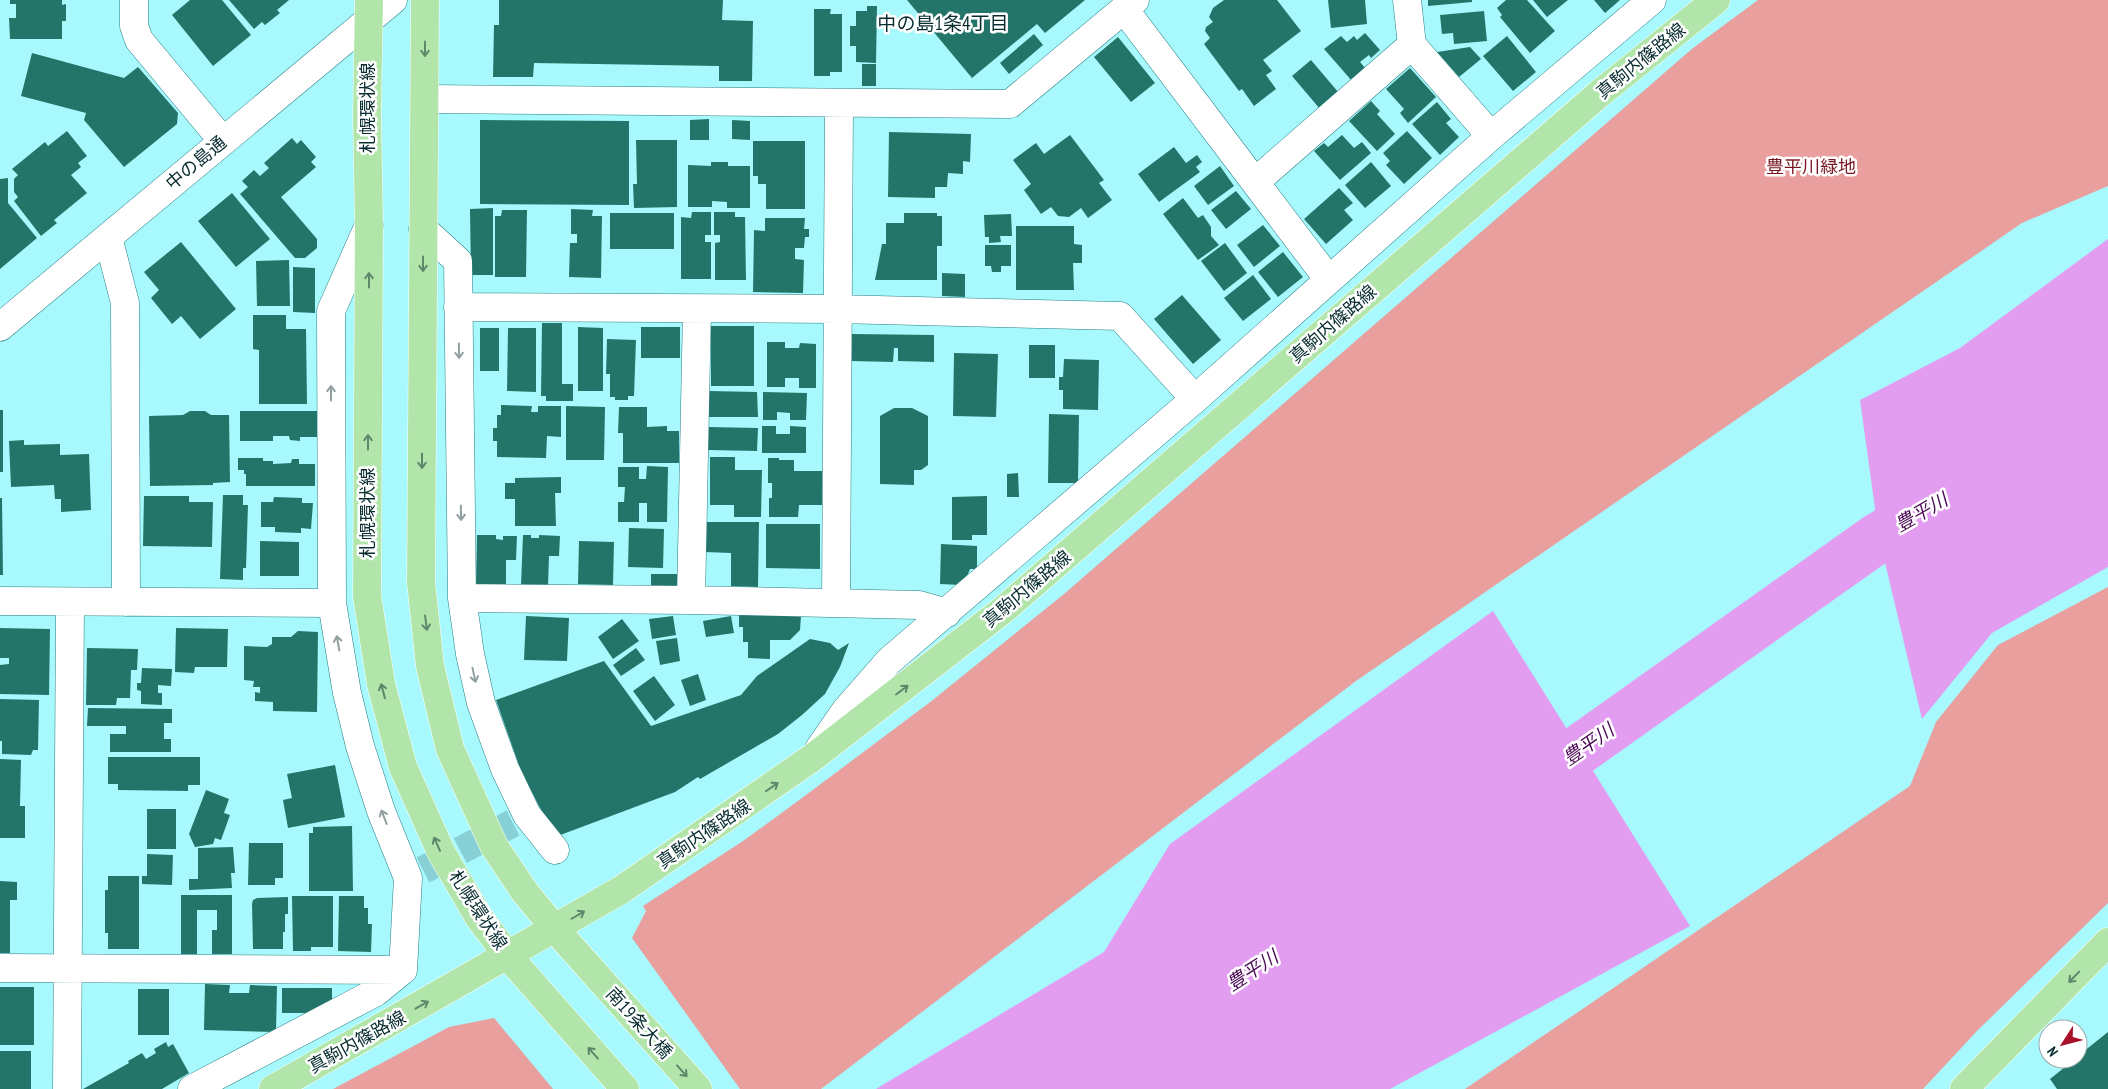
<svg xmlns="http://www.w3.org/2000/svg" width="2108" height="1089" viewBox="0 0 2108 1089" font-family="'PT Sans Narrow','Noto Sans JP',sans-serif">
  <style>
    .green { fill: #e99f9d }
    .water { fill: #e29df0 }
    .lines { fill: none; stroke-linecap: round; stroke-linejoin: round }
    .river { stroke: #e29df0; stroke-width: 50 }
    .building { fill: #247569 }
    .minor-tunnel { stroke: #87d0d5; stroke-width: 28; stroke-dasharray: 28 14; stroke-linecap: butt }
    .minor-casing { stroke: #297e83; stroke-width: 29 }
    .major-casing { stroke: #fff; stroke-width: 29 }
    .minor { stroke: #fff; stroke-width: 28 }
    .major { stroke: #b2e5aa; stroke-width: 28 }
    .oneway { stroke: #5d886c }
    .oneway2 { stroke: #90a0a1 }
    .labels { text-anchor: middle; stroke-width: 5; stroke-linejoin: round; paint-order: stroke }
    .street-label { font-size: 18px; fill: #082c2f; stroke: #fff }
    .park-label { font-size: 18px; fill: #791722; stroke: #fff }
    .neighbourhood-label { font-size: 19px; fill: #082c2f; stroke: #fff }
    .water-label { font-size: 19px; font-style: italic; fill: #4b0a56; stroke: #fff }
  </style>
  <rect width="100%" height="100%" fill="#a7f9fe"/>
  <path class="green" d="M1758,0H2108V186L2022,223L1356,681L821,1089H740L632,938L646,911L643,906L743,841L802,798L929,703L1064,594L1693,48Z
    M2108,587V903L1977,1031L1923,1089H1465L1910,786L1936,722L1998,645Z
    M494,1018L553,1089H333L449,1027Z"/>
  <path class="water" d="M2108,239V567L1992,633L1922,719L1879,537L1860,400L1960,348Z
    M1493,611L1690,926L1390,1089H876L1104,952L1170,844Z"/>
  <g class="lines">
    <path class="river" d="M1524,789L1879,537L1937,503"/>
  </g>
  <path class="building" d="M10,0H62V5L66,4V21H62V39H10L9,18H16V4H10Z
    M190,0H222L251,35L213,66L172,15Z
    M229,0H289L277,10L280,13L265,25L262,22L254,29Z
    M499,0H723L722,20L753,21L752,81H719V66L534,63L533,77H493L494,25H499Z
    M907,0H1085L1045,33L1037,24L972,78Z
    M1224,0H1277L1301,31L1263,60L1272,71L1266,75L1276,89L1254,106L1242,89L1239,91L1204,44L1210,38L1205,31L1206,27L1213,22L1209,17L1213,8Z
    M1328,0H1365L1367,24L1331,28Z
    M1428,0H1472V2L1428,6Z
    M1506,0H1527L1555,31L1530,53L1500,17L1502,15L1497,8Z
    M1533,0H1568L1547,17Z
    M1594,0H1620L1605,13Z
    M867,6H877L876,63L856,62V46H850V26H856V11H867Z
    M814,9H831L830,14H842V72H830V76H814Z
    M1484,11L1487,41L1454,44L1453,33L1442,34L1440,15Z
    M1365,33L1380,50L1371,58L1369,55L1360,62L1366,69L1352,81L1324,49L1341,36L1347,42L1354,36L1357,40Z
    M1034,34L1043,45L1009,74L1000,63Z
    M1507,36L1536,72L1513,91L1483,56Z
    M1118,37L1155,83L1131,102L1094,57Z
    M1470,47L1481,59L1459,77L1437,52Z
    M32,53L124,78L138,67L178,113L177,124L124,167L84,120L86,113L21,96Z
    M1311,60L1339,93L1320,109L1292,76Z
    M862,64H876V86H862Z
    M1410,68L1436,97L1408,123L1400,113L1404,109L1386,89Z
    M1371,101L1380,111L1377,114L1395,134L1377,151L1349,121Z
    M1437,102L1451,119L1446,123L1459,137L1440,155L1412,124Z
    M709,119V140H690V120Z
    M480,120L629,121V205L480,204Z
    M732,120L750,121V140L732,139Z
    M67,131L87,156L78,163L81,167L71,175L87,193L54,220L57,223L41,236L14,201L18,197L14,192V179L18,175L12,169L45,142L48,146Z
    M1407,131L1432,158L1404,184L1386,165L1390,161L1383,153Z
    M889,132L971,134L970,162L963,161V174L948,173L947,187H935V198L888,197Z
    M1070,135L1104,180L1099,183L1112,200L1088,218L1081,208L1069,217L1058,216L1051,207L1041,214L1024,190L1031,184L1013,160L1036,143L1044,154Z
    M1342,135L1354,148L1362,142L1371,153L1340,180L1314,151L1324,143L1328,147Z
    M292,138L297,144L301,140L316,157L311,162L316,167L281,197L317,239V248L305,258H295L240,194L248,187L242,181L254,170L260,176L269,168L264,163Z
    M636,140H677V207L634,208L633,184H637Z
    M753,141H805V209H766V184H758V176H753Z
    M1174,147L1186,163L1197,155L1202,162L1196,167L1200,172L1159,202L1138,174Z
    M711,162H728V166H750V208H727V202L712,201V207H688V165L711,166Z
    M1371,162L1391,186L1365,208L1345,185Z
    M1220,166L1234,186L1208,205L1194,186Z
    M8,178V203L37,238L0,269V179Z
    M1339,188L1353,203L1344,210L1353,220L1326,244L1304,219Z
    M1236,191L1251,209L1226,229L1211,210Z
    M232,193L270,239L236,267L198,221Z
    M1183,198L1198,218L1203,215L1211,227V236L1219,245L1198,260L1163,214Z
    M493,208V275H471L470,209Z
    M571,209L593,210L592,216H602L601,278L569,277L570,243H577V234H571Z
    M502,210H527L526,277H495V216H501Z
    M692,212H711V235H705V242H711V279H681V217L691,218Z
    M714,212H735V217H745L746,280H715V243L720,242V235H714Z
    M610,213H674V249H610Z
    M904,213H937V216H942V246H937V280H875L882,244H886V223H904Z
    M1011,214L1012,236H1000L1001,242L989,243V237H985L984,215Z
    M765,218H805L804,229H809V237H805L804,248H795V259L804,260L803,293L753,292L754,230L765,231Z
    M1263,225L1280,246L1254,267L1237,245Z
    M1016,226H1074V244L1082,245V263H1073L1074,290H1016Z
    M181,242L236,309L200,339L181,316L172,324L151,298L159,290L144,272Z
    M1225,243L1247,273L1224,291L1201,261Z
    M985,245H1011V266H1001V272H992L991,266H985Z
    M1283,252L1303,277L1278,297L1258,272Z
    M289,260L290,306H257L256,261Z
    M293,267L315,268V313L293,312Z
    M942,273L965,274V297L942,296Z
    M1253,275L1271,299L1243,321L1224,298Z
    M1182,295L1221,340L1193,364L1154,319Z
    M253,315H286V329H306L307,404H259V350L253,349Z
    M542,323H562V384H573V401H546V396H541Z
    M711,326H754V386H711Z
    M578,327L603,328V391H578Z
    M641,327H680V358H641Z
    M480,328H499V371H480Z
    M508,328H536V392L507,391Z
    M852,334L934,335V362L898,361V348H894L893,362L852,361Z
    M607,339L636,340L634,396H628V400H615V397H610V374H606Z
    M767,342H785V348H799L800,343L816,344V388H799V378H785V387H767Z
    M1029,345H1055V378H1029Z
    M954,353L998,354L996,417L953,416Z
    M1064,359L1099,360L1098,410L1063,409V390H1059V377H1063Z
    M709,391L757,392L758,417H709Z
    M763,392L807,393L806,420H790V413L777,412V420H763Z
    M501,405L532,406L531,412H538V406H561V437L547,436L546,458L497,457V441H493V428H497V415H501Z
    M566,406L605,407L604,460H566Z
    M619,407H647V427L667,426V431H679V463H623V433H618Z
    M894,408H912L928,416V465L921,470H914V485L880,484V416Z
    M0,410H3V472H0Z
    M190,411H205L211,415H229L230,482L213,483V485L150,486L149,416L183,415Z
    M240,411H317V437H300V441L290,440L289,436H273V441H240Z
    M1049,414L1079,415L1078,483H1048Z
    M762,426H776V434H790V426L806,427V453H762Z
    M708,427L758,428L757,451L708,450Z
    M24,440V445L60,444V455L89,454L91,510L61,512V499H55L54,485L11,487L9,441Z
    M710,457H735V470H762L761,517H734V505H710Z
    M238,458H263V461H273V464L291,463L292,459H299V464H315V486H246V474H244V470H238Z
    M768,458H779V460H794V471H822V505H799L798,517H769V498H772V483H768Z
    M647,466L668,467L667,522H647V503H639V522H618V502H624L625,487H618V467H639V479H646Z
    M1018,473L1019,497H1007V474Z
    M561,477V493H555L556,526H515V499H505V483H515V478Z
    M223,495H243V505H248L246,568H243V580L220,579Z
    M144,496H189V502H213L212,547L143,546Z
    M987,496V535H972V540H952V497Z
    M274,497L302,498V503H313L311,529L301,528V533L275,532V527H261V502H273Z
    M0,498H2L3,575H0Z
    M705,522H759L758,587L731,586V553L705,552Z
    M766,524H820V569L766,568Z
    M629,528L664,529L663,568L628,567Z
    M477,535H496V539L503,540V536H517L516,560H506V585H476Z
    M523,535H531V538H539V535L560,536L559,556H549L548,586L521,585Z
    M260,541L299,542V576H260Z
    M579,541L614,542L613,585L578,584Z
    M941,544L977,546V569H970L966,579H962V585L940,584Z
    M651,574H677V587H651Z
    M739,614L801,616L800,630L790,640H770V659L748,658V642H743V627H739Z
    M526,616L569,618L567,661L524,660Z
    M673,616L676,635L652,639L649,619Z
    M731,616L734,633L706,637L703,621Z
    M622,619L639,641L613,659L598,637Z
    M0,628L50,629L49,695L0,694V665L9,664V658H0Z
    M176,628L228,629L227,667H195L194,673L175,672Z
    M298,631L318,632L317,712L273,711V702L255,701V692L260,693V687H253L254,681L244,680V646L267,647L272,644V637H291Z
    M677,638L680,661L660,665L656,641Z
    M810,639L830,643L838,650L849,643L840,667L825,694L802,715L778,734L700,779L698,777L675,792L555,837L521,771L496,700L604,661L651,726L741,695L757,676Z
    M87,648L138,649L137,670H131L130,698H117L116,705H86Z
    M636,648L645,660L621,676L613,665Z
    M142,668L172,669L171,686L158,685V693H162V705L141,704V691L137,690V683H141Z
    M698,674L706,700L690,706L681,680Z
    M654,676L675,705L655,721L633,691Z
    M0,699L39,700L38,750H33L31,755L2,754V741H0Z
    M88,708L172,709V723H164V739H171V752H110V734H126V726H87Z
    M108,757H200V785H188V791L118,790V784H108Z
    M0,759L21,760L20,806H25V838H0Z
    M335,765L345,817L288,828L283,800L292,798L287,774Z
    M206,790L229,799L224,813L230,815L221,840L215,838L213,844L195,847L189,834Z
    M147,809H176V849H147Z
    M352,826L353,891H309V833H313V827Z
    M249,843H283V878H275V885H248Z
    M233,847L235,873H231L232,888L189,890V879H198V848Z
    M147,854L173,855L172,885L142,884V876H147Z
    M108,876H139V949H108V933H105V890H108Z
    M0,881L17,882V900H10V953H0Z
    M181,895H232V954H212V930H217V910H197V954H181Z
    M292,896H333V947H311V951H293Z
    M339,896H364V908H368V924H372L371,952L338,951Z
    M288,897V914H285V932H283V949H253L252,904L253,900L257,898Z
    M205,984L230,985L229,993H249L250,985L277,986L276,1032L204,1030Z
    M0,987H34V1045H0Z
    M282,988H332V1001L308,1013H282Z
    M138,989H169V1035H138Z
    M2108,1032V1089H2057L2050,1079L2075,1059H2078V1056Z
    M166,1042L168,1047L173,1044L189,1073L162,1089H83L129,1063L128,1061L142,1053L146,1059L156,1053L154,1049Z
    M0,1051H31V1089H0Z"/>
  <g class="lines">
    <path class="minor-tunnel" d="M423,870L513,823"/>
    <g class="minor-casing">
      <path id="minor" d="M134,0V26L139,40L223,141
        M1407,0L1412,45L1491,136
        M1124,9L1329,280
        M425,99L1010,104L1135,0
        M1255,182L1412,45
        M423,229L458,261L462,598L470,654L481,703L505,769L527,815L555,850
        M108,237L125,303L126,602
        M458,307L837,309L1120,316L1195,399
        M0,327L393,0
        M462,598L691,600L919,605L947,613
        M691,600L697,309
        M0,601L332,603
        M836,603L839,104
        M819,749L846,710L889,661L1195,399L1491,136L1652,0
        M0,968L403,970L408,878L381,811L360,746L347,693L332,603L331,311L369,225
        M67,1089L70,602
        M192,1089L376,992L403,970"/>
    </g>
    <g class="major-casing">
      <path id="major" d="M369,0L367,115L369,225L367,596L381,684L403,767L441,852L478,916L508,956L625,1089
        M425,0L421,582L430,666L450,749L494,846L524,891L555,929L698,1089
        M273,1089L621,890L812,758L1003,610L1599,94L1716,0
        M1964,1089L2108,942"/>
    </g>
    <use href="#minor" class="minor"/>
    <use href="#major" class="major"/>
  </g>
  <defs><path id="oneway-shaft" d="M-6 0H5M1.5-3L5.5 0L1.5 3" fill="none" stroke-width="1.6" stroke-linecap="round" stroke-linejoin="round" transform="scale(1.25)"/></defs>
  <g class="oneway">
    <use href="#oneway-shaft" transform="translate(425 49) rotate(90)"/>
    <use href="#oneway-shaft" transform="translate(423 264) rotate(90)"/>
    <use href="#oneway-shaft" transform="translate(369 280) rotate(-90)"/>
    <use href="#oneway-shaft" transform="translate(368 442) rotate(-90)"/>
    <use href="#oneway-shaft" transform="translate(422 461) rotate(90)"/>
    <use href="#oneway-shaft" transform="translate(426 623) rotate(83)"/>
    <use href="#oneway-shaft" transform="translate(902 690) rotate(-37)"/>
    <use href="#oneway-shaft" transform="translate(383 691) rotate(-105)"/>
    <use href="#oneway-shaft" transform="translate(772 787) rotate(-35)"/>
    <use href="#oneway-shaft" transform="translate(437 844) rotate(-114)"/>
    <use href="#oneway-shaft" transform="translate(578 915) rotate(-30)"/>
    <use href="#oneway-shaft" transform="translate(2074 977) rotate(134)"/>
    <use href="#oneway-shaft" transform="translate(422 1005) rotate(-29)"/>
    <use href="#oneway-shaft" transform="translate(593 1053) rotate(-132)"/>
    <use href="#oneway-shaft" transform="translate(682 1071) rotate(48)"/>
  </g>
  <g class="oneway2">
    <use href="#oneway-shaft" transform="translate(459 351) rotate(89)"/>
    <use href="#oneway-shaft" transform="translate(331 393) rotate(-90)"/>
    <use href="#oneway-shaft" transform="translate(461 513) rotate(89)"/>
    <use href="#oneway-shaft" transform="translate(338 643) rotate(-100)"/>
    <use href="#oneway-shaft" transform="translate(474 675) rotate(78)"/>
    <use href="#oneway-shaft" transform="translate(384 817) rotate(-111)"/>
  </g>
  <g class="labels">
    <g class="street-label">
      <text transform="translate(1641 61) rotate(-39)" y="6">真駒内篠路線</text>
      <text transform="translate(368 108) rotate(-90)" y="6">札幌環状線</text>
      <text transform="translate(196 163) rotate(-40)" y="6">中の島通</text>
      <text transform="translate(1333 324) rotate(-41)" y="6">真駒内篠路線</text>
      <text transform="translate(368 513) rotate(-90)" y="6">札幌環状線</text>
      <text transform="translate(1027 589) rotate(-40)" y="6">真駒内篠路線</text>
      <text transform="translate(704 834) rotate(-34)" y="6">真駒内篠路線</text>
      <text transform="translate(478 910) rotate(57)" y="6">札幌環状線</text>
      <text transform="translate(639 1023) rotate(48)" y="6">南19条大橋</text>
      <text transform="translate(357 1042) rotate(-29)" y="6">真駒内篠路線</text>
    </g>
    <g class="park-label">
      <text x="1811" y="173">豊平川緑地</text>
    </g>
    <g class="neighbourhood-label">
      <text x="943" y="30">中の島1条4丁目</text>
    </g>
    <g class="water-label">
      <text transform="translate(1921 512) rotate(-30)" y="7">豊平川</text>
      <text transform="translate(1588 744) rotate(-35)" y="7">豊平川</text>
      <text transform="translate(1252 970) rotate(-33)" y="7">豊平川</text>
    </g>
  </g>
  <g transform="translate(2063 1044) rotate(234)"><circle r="24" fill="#ffffff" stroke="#9cabac"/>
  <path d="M0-4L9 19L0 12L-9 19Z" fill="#a9112b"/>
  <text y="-8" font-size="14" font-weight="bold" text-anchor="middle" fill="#082c2f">N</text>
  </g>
</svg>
